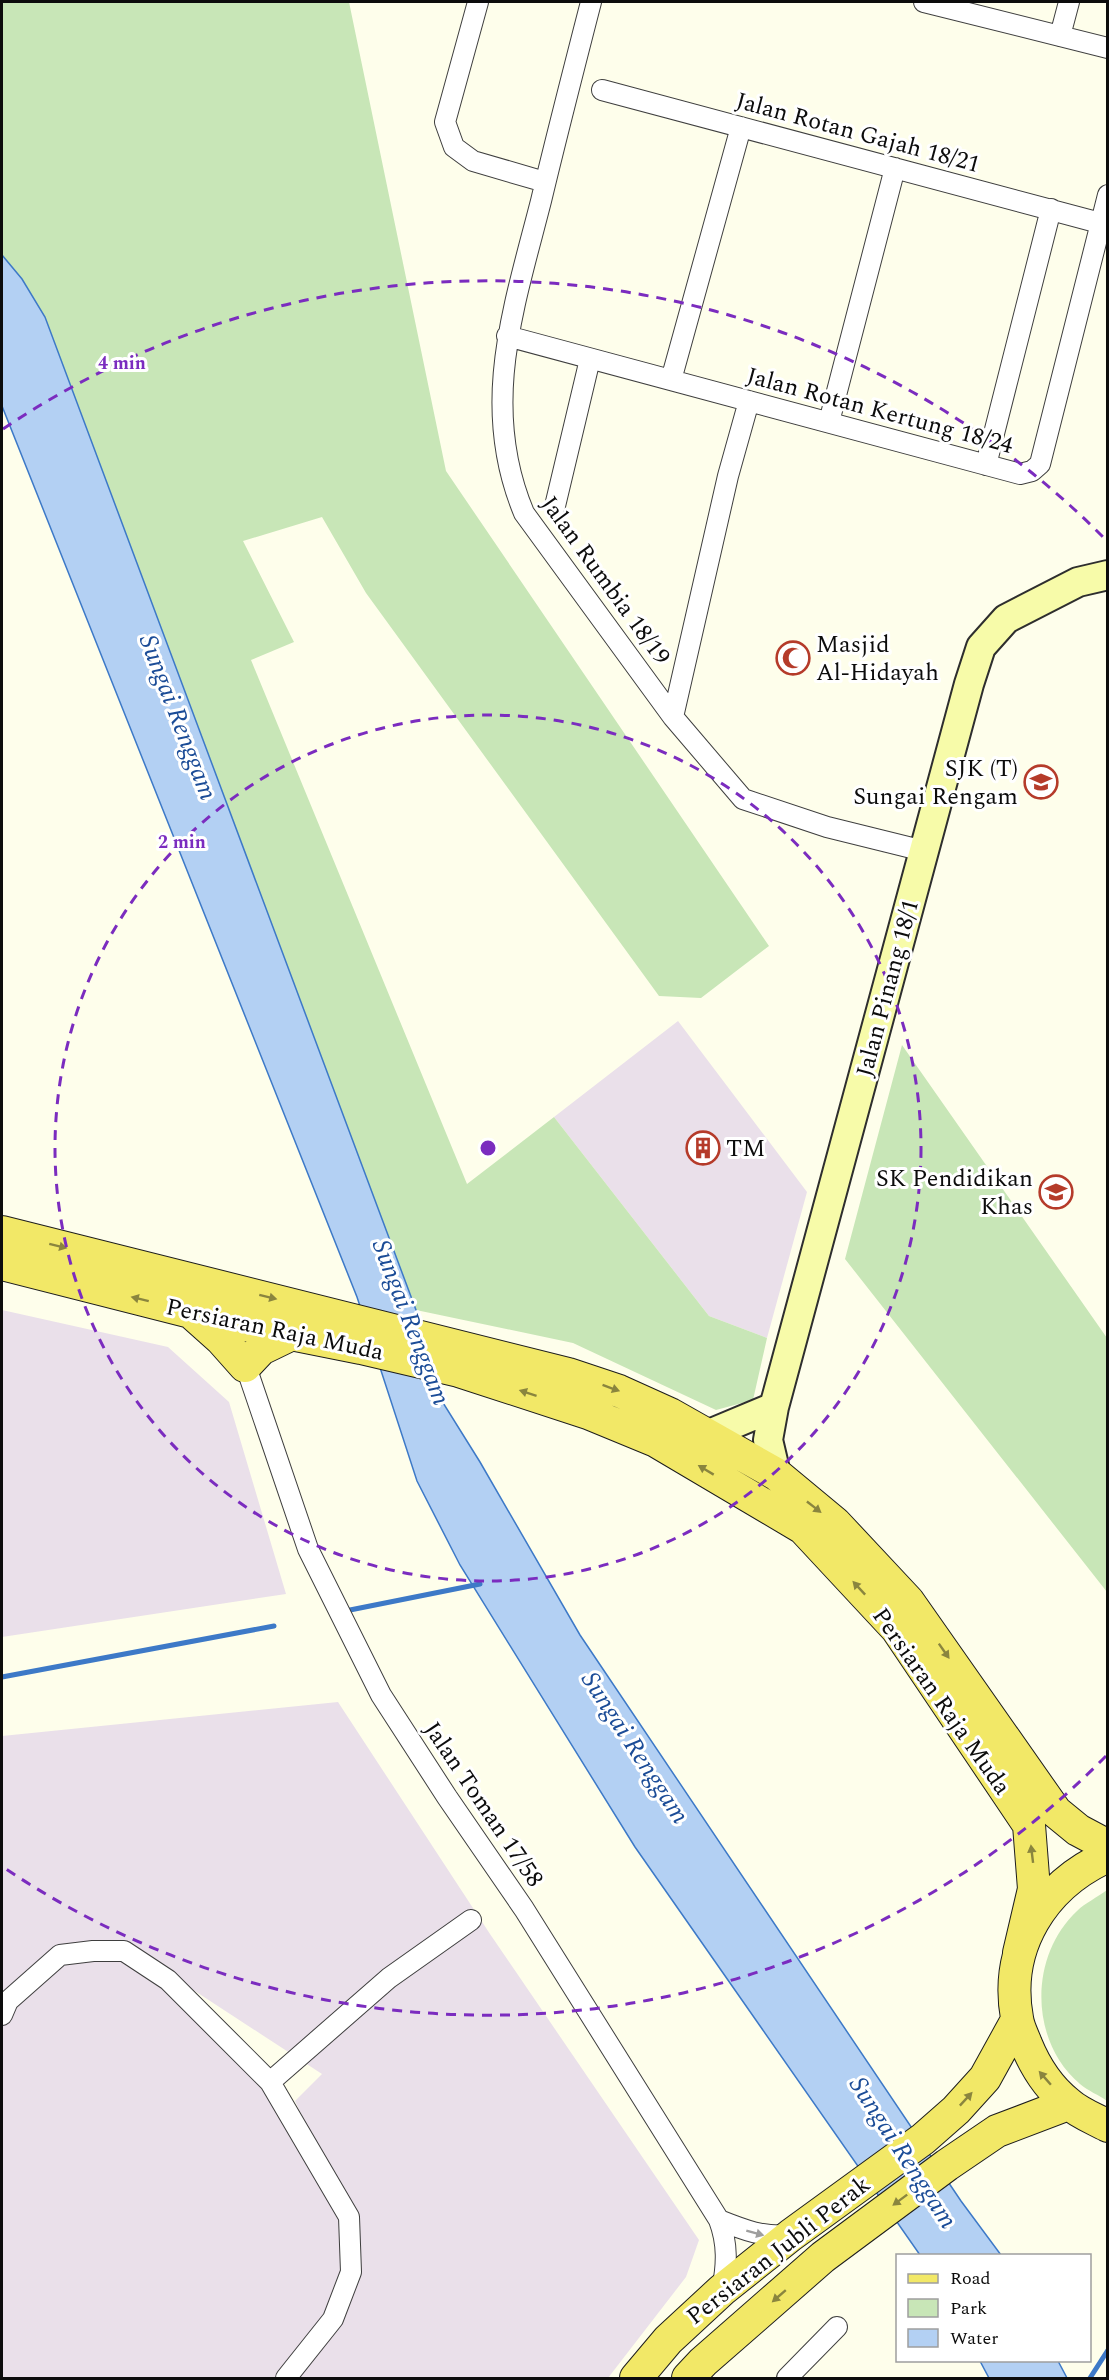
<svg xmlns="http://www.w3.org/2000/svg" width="1109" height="2380" viewBox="0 0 1109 2380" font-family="Spectral,serif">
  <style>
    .industrial { fill: #eae0ea; fill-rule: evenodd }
    .green { fill: #c8e6b7 }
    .water { fill: #b3d0f3; stroke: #3d79c7; stroke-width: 1.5 }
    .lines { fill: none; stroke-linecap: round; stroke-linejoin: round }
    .stream { stroke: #3d79c7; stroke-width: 5 }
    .street-casing { stroke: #3f3f3f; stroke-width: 22 }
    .secondary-casing { stroke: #2e2e2e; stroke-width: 32 }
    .primary-casing { stroke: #1d1d1d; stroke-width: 34 }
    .street { stroke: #fff; stroke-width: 20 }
    .secondary { stroke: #f7fba9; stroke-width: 28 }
    .primary { stroke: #f2e867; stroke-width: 32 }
    .oneway { fill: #8a853e }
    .oneway2 { fill: #9e9e9e }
    .ring { fill: none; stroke: #7b2cbf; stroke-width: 3; stroke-dasharray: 10 8 }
    .labels { text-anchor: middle; stroke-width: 6; stroke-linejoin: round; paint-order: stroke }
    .street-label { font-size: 24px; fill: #0c0c0c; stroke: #fff }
    .poi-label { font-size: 24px; fill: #0c0c0c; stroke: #fff; text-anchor: start }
    .water-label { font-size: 26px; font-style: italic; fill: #1b4c97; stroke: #fff }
    .centre { fill: #7b2cbf; stroke: #fff; stroke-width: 3 }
    .ring-label { font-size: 18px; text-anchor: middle; font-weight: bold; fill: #7b2cbf; stroke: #fff; stroke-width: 6; stroke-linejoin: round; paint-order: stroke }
  </style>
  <rect width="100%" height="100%" fill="#fefeeb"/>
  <path class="industrial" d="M678,1021L807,1192L767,1338L709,1316L554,1117Z
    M2,1310L168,1347L229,1402L286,1594L2,1637Z
    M338,1702L490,1934L699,2240L686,2277L608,2378H2V1736ZM175,1978L322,2074L295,2101L345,2208L270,2082Z"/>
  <path class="green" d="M2,2H349L446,471L769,946L701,998L659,996L366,593L322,517L243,541L294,642L251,660L467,1184L554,1117L709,1316L767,1338L753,1400L716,1410L573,1343L416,1310L45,317L22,279L2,255Z
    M902,1045L1107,1338V1592L845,1259Z
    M1107,1890V2101C1099,2095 1088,2091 1080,2084C1029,2041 1029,1956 1077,1911C1085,1903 1098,1897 1107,1890Z"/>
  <path class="water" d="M2,255L22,279L45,317L416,1310L435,1390L480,1462L580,1635L961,2201L1001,2255H920L635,1847L460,1565L417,1481L357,1297L2,406Z
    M980,2361H1058L1067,2378H989Z"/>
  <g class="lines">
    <path class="stream" d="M350,1610L480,1584
      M2,1677L274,1626
      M1090,2378L1108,2350"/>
    <g class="street-casing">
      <path id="street" d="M478,2L445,122L454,147L473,161L545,182
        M591,2C574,68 557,134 541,201C514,307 479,406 524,513L673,717L743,799L827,827L924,851
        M924,2L1108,48
        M1060,36L1069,2
        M602,90L1100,223
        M507,336L1020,474L1032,471L1040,464L1108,195
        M671,380L741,127
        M829,422L895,168
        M986,465L1051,209
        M555,506L590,359
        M673,717L728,476L749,401
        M242,1355L308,1549L381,1695L447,1797L524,1909L719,2220C728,2244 727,2265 722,2290
        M2,2015L8,2001L60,1955L93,1951H124L168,1980L270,2082L349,2217L351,2272L333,2319L286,2378
        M270,2082L389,1978L471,1920
        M719,2220C744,2230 764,2238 791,2235
        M787,2378L837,2327"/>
    </g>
    <g class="secondary-casing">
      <path id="secondary" d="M707,1435L774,1407
        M776,1474L768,1440L774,1407L969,684L981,647L1006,619L1078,582L1108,575"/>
    </g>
    <g class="primary-casing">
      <path id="primary" d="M2,1232L568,1374L619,1391L670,1414L776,1474L835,1523L908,1601L1056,1812L1078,1830L1108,1846
        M2,1264L230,1322L361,1348L459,1371L588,1413L656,1441L803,1528L897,1629L1029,1825L1034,1889L1019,1953
        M193,1314L221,1339L245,1366L261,1349L292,1334
        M1108,1856C1043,1885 1004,1947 1017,2018C1018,2027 1023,2036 1026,2044C1035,2066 1049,2088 1068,2103C1079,2113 1095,2119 1108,2126
        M636,2378L668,2340L722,2290L791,2235L923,2139L956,2110L985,2078L1017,2020
        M688,2378L703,2362L823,2257L947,2165L997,2131L1068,2104"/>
    </g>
    <use href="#street" class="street"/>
    <use href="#secondary" class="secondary"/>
    <use href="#primary" class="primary"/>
  </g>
  <defs><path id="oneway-solid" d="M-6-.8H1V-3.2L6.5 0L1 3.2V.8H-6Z" transform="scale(1.5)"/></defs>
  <g class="oneway">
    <use href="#oneway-solid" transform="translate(58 1246) rotate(14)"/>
    <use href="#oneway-solid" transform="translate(268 1297) rotate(14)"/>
    <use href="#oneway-solid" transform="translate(140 1299) rotate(-166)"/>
    <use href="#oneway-solid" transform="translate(611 1388) rotate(20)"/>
    <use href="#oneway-solid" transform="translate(528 1393) rotate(-162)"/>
    <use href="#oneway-solid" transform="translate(706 1470) rotate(-149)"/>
    <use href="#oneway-solid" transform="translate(814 1507) rotate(38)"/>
    <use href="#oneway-solid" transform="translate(859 1588) rotate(-133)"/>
    <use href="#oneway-solid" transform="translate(944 1651) rotate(55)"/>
    <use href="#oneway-solid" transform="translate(1032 1854) rotate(-97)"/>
    <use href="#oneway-solid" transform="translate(1045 2078) rotate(-131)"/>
    <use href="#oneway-solid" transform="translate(966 2099) rotate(-47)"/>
    <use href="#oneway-solid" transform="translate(900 2200) rotate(143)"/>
    <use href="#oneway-solid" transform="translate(779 2296) rotate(139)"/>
  </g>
  <use class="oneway2" href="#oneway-solid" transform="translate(755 2233) rotate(15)"/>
  <g class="ring">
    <circle cx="488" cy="1148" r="433"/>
    <path d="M1106 1756A867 867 0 0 1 3 1867M3 429A867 867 0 0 1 1106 540"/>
  </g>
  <defs>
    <g id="mosque-ring" transform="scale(1.725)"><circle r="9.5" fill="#fff" stroke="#b53b2a" stroke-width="1.5"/><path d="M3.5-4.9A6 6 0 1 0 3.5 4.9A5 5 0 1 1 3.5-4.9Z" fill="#b53b2a"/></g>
    <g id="school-ring" transform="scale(1.725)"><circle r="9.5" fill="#fff" stroke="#b53b2a" stroke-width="1.5"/><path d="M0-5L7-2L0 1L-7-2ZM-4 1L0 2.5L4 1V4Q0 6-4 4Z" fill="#b53b2a"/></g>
    <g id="building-ring" transform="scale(1.725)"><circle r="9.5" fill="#fff" stroke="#b53b2a" stroke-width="1.5"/><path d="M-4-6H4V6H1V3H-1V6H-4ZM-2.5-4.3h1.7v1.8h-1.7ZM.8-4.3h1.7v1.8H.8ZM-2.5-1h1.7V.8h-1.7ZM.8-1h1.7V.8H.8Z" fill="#b53b2a"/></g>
  </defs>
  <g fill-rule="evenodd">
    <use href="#mosque-ring" x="793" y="658"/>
    <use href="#school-ring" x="1041" y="782"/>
    <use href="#building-ring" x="703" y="1148"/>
    <use href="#school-ring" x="1056" y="1192"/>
  </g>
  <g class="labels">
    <g class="street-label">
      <text transform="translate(858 132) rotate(15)" y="8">Jalan Rotan Gajah 18/21</text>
      <text transform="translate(880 410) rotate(15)" y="8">Jalan Rotan Kertung 18/24</text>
      <text transform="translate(606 580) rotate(54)" y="8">Jalan Rumbia 18/19</text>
      <text transform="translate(887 988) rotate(-75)" y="8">Jalan Pinang 18/1</text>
      <text transform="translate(275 1329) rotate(12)" y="8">Persiaran Raja Muda</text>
      <text transform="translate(942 1701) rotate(55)" y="8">Persiaran Raja Muda</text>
      <text transform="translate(484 1804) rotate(56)" y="8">Jalan Toman 17/58</text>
      <text transform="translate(778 2250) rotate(-38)" y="8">Persiaran Jubli Perak</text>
    </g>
    <g class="poi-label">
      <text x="816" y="652">Masjid<tspan x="816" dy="28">Al-Hidayah</tspan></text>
      <text x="1018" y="776" text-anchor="end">SJK (T)<tspan x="1018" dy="28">Sungai Rengam</tspan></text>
      <text x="726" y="1156">TM</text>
      <text x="1033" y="1186" text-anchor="end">SK Pendidikan<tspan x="1033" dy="28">Khas</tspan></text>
    </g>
    <g class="water-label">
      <text transform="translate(179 717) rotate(69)" y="9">Sungai Renggam</text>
      <text transform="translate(412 1322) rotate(69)" y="9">Sungai Renggam</text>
      <text transform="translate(636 1747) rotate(57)" y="9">Sungai Renggam</text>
      <text transform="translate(904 2152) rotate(57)" y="9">Sungai Renggam</text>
    </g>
  </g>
  <circle cx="488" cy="1148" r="9" class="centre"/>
  <g class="ring-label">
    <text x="122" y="369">4 min</text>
    <text x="182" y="848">2 min</text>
  </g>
  <rect width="1109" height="2380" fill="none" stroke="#0c0c0c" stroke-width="6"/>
  <rect x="896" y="2254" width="195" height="108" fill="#ffffff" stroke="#9e9e9e" stroke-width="1.5"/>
  <rect x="908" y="2274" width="30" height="9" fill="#f2e867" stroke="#9e9e9e" stroke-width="1.5"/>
  <text x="950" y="2284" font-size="18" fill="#0c0c0c">Road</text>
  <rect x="908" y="2299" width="30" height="18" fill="#c8e6b7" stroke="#9e9e9e" stroke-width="1.5"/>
  <text x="950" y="2314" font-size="18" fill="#0c0c0c">Park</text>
  <rect x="908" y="2329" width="30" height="18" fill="#b3d0f3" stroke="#9e9e9e" stroke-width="1.5"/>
  <text x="950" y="2344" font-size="18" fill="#0c0c0c">Water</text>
</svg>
